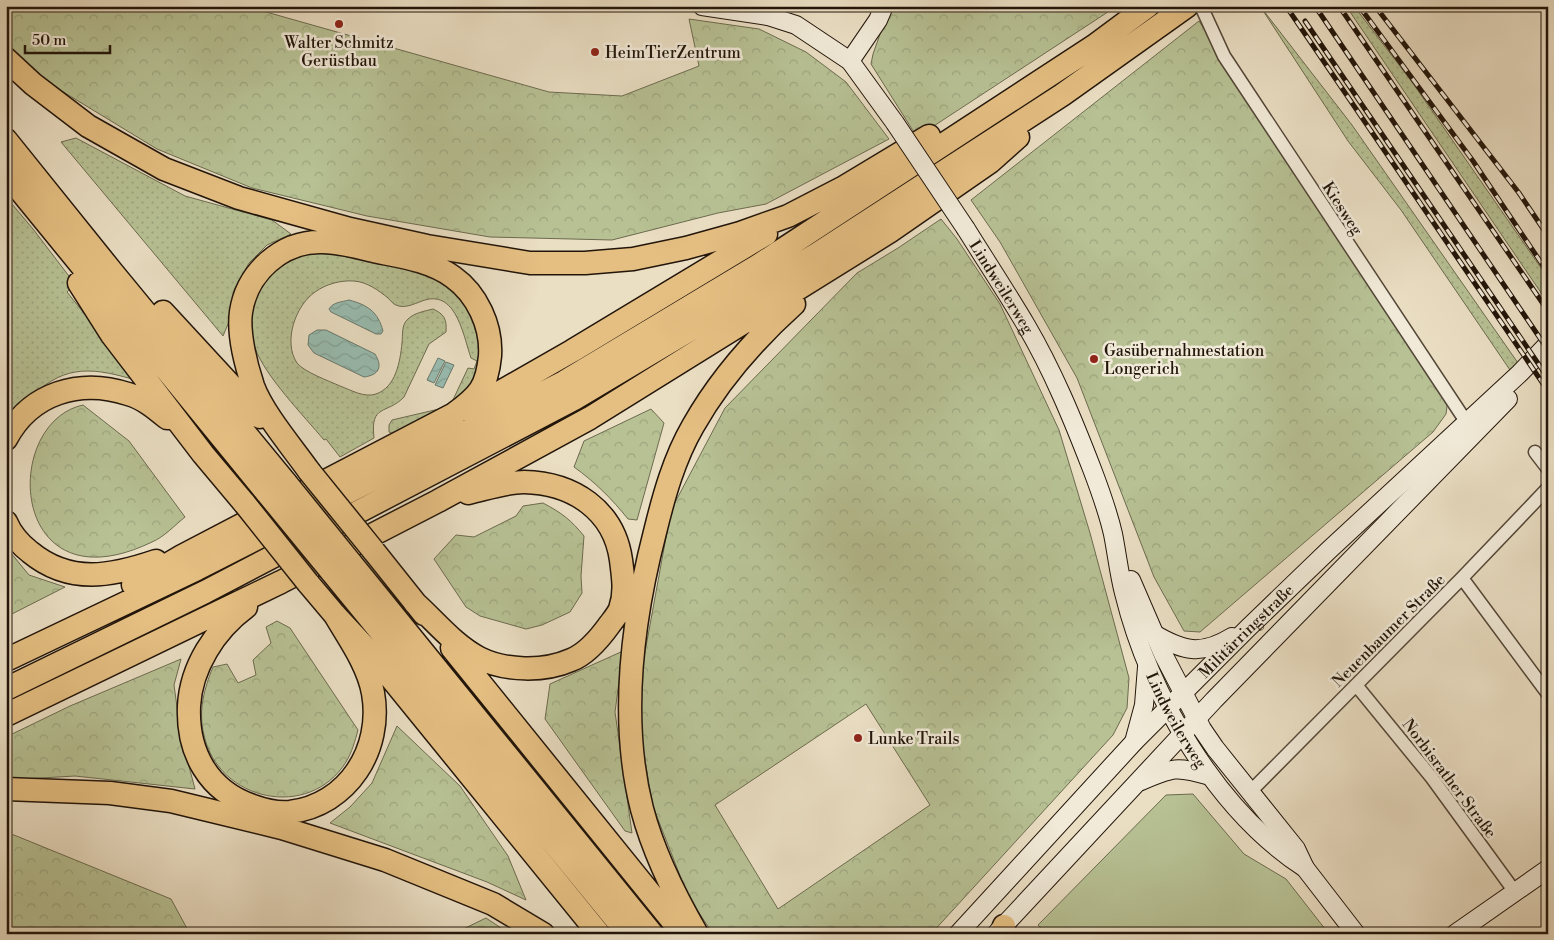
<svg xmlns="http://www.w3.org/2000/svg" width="1554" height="940" viewBox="0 0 1554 940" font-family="'Libre Bodoni',serif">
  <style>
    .grass { fill: url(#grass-dots); stroke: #6c6b4f }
    .forest { fill: url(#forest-crowns); stroke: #6c6b4f; fill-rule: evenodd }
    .green { fill: #b7c194; stroke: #6c6b4f }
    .water { fill: url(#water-waves); stroke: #69796e }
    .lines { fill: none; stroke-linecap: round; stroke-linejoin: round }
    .street-casing { stroke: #544738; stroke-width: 15 }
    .secondary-casing { stroke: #22150a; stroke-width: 20 }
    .highway-casing { stroke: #22150a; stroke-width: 25 }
    .street { stroke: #f1ead8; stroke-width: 12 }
    .secondary { stroke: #f1ead8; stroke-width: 18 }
    .highway { stroke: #e5bf82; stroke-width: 22 }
    .rail-casing { stroke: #22150a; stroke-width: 5 }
    .rail { stroke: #f1ead8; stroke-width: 3; stroke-dasharray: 9; stroke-linecap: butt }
    .secondary-bridge-casing { stroke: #22150a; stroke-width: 20; stroke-linecap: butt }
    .highway-bridge-casing { stroke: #22150a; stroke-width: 25; stroke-linecap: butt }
    .secondary-bridge { stroke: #f1ead8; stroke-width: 18 }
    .highway-bridge { stroke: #e5bf82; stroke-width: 22 }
    .poi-dot { fill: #8f2418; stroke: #f1ead8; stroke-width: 2 }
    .labels { text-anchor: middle; stroke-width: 5; stroke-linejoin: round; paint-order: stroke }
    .poi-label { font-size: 16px; fill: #22150a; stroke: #f1ead8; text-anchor: start }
    .street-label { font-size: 16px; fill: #22150a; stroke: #f1ead8 }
  </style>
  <defs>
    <pattern id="grass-dots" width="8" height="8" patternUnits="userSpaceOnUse" patternTransform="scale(1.25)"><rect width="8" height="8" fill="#b7c194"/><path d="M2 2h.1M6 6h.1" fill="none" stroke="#9da57e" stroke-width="1.8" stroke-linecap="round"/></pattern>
    <pattern id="forest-crowns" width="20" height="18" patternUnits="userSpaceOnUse" patternTransform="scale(1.25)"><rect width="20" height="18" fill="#b7c194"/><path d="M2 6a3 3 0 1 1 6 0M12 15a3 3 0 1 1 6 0" fill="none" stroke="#9da57e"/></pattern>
    <pattern id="water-waves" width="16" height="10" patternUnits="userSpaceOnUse" patternTransform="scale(1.25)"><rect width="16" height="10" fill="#98bcb0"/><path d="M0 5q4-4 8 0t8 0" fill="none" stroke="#83a196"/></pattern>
  </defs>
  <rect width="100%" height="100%" fill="#eadec3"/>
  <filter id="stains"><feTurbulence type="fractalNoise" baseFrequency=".004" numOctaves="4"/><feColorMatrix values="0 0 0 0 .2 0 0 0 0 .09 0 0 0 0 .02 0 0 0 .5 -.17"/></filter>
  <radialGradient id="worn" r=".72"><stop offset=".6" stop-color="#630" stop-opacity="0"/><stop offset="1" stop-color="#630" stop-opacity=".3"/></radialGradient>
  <path class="grass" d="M1260,6L1352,125L1518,363L1510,370L1401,210L1348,141Z
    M1346,6H1354L1412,82L1548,278V303Z
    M76,138L185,196L272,220L291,234L267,245L249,263L234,290L231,317L223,336L61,142Z
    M6,197L33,229L75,284L67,292L134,376L132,379C87,366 61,366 27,401C20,408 10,415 6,424Z
    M313,252L338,253L393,265L434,278L451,287L475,316L482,355L470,390L454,404L396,435L389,432V425L392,420L439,409L452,402L468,368L474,369L477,361L471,358C463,335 456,288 422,301C414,304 404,309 396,305C393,304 390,300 388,298C378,290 367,282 354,281C341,280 326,284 315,292C295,306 283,342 297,363C304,372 329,381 340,386C351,390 364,398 376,394C396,387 400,362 402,343C403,335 401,325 408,319C414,313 425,311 433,309C444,314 447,319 446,332L429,344L404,397C387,415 370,403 374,438L340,457L326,439L324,440C304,416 265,376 255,348C250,336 250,322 253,310C261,274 279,262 313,252Z"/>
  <path class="forest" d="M6,6H245L549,92L622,96L699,66L689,19L759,29L806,52L846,82L889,139L766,204L718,213L612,240L490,237L367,216L252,188L157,149L42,79L6,44Z
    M890,6H1117L917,137L871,64L873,54Z
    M1199,21L1448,399L1446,414L1433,432L1200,632L1184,631L1154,577L1077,378L1000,242L971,200Z
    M941,219L957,239L1000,304L1059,430L1090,533L1129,678L1127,708L1113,735L931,934H713L688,896L652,804L638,716L641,674L671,510L725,408L857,273L898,248ZM866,704L930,805L778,909L715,805Z
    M83,405L129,441L185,517C175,525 164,537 152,542C9,611 0,423 83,405Z
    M651,409L664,423L637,520L628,519C612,499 595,482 574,467L584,441Z
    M543,503C562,513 571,520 584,536L581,576L582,593L570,612L542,625L526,629L480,616L466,607L434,559L456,535L474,537L516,516L523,506Z
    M6,547L29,575L65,587L6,617Z
    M277,621L290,628L358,730C355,741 352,752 346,762C309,821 218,801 204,735C198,711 204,689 213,667L227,664L238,683L256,675L253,660L271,643L266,627Z
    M623,651L615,712L632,833L625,831L545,719L550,684Z
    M181,659L174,685L181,736L195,789L75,776L6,780V737L70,706Z
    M397,726L460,786L508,856L526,900L487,882L330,823L350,807L372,783Z
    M6,834L14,835L171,899L190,934H6Z
    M486,918L510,934H453Z"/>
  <path class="green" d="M1193,794L1244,854L1286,879L1329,934H1046L1038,925L1166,795Z"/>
  <path class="water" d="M349,300C368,305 378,312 383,331L381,334H376L331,312L329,309C333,302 342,302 349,300Z
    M317,330H326L375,354C383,367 379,375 364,377L314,353L308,345L309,335Z
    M438,358L445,361L434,383L427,380Z
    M446,362L454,365L443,388L435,385Z"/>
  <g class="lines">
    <g class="street-casing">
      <path id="street" d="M1201,6L1224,56L1467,423
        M1535,452L1548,469
        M1462,578L1548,694
        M1356,685L1432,778L1515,892
        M1250,792L1462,578L1548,488"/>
    </g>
    <g class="secondary-casing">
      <g id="secondary">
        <path d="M702,6L768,16L796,25L850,61L895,123"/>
        <path d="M850,61L878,20L884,6"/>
        <path id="s1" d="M966,229C986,261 1007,293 1026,325C1053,371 1073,420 1092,469C1100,490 1108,512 1113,534C1117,554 1119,574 1124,593C1149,695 1217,811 1305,868"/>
        <path d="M1131,580L1163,654L1202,729L1215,748L1296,849L1305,868L1356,934"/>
        <path d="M1154,634C1183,651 1201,656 1232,637"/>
        <path d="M1134,742L1144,705L1147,667"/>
        <path d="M1141,781C1173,767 1177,766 1210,776"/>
        <path id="s2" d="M958,934L1134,742L1248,628L1329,550L1520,373L1548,344"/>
        <path d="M996,934L1214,700L1508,399"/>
        <path d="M1455,934L1548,869"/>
      </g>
    </g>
    <g class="highway-casing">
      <path id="highway" d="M6,59L33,84L88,126L164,169L239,198L350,229L427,246L530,263H585L633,259L686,248L740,233L788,216L848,185
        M6,140L113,273L286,483
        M6,173L267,493
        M836,192L929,136
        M79,283L112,335L203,454L245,504
        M163,312L260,417
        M469,410L572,351L766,234
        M6,439C30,393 80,378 128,394C143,398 155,408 167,418
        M6,522C11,534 21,545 30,552C70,585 112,576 156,561
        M373,550L424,614
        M350,562L652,934
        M331,571L628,934
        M308,583L335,615L374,657L599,934
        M133,585L182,556L454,414C479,396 487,387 490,356C492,326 477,294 453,277C431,261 403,257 378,252C360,248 341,242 322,242C282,241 247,272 241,312C238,333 246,365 253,386C263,413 292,447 309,471
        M415,603C435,621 454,645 479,658C505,671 544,672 571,660C587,654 600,638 610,624C613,620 618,614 620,609C626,592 623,577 621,560C614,510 573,483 524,482C506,482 486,489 468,493
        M246,607C215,630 191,667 189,706C187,752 208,791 253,806C264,810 278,813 290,812C348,805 383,749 373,693C368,665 349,639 335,615
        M452,648L683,934
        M6,660L197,569L564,382L759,265L1094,46L1148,6
        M6,689L205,592L574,399L817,254L1062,95L1187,6
        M6,715L281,582L438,501L590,418L889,232L990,162L1018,137
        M6,789L110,793L171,801L282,828L385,860L493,904L543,934
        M697,934C675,896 653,851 642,809C619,719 632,621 655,532C664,495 674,459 693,426C719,380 755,339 794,304
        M1001,934L1004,926"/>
    </g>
    <use href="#street" class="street"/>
    <use href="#secondary" class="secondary"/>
    <use href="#highway" class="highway"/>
    <g class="rail-casing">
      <path id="rail" d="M1286,6L1548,391
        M1315,6L1548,350
        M1339,6L1548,311
        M1359,6L1473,161L1548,273
        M1375,6L1519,193L1548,236
        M1305,21L1548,378"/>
    </g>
    <use href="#rail" class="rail"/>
    <g class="secondary-bridge-casing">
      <path id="secondary-bridge" d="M895,123L966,229"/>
    </g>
    <g class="highway-bridge-casing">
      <path id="highway-bridge" d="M309,471L373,550
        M286,483L350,562
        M267,493L331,571
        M245,504L308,583"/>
    </g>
    <use href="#secondary-bridge" class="secondary-bridge"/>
    <use href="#highway-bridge" class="highway-bridge"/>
  </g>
  <g class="poi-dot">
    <circle cx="339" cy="24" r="5"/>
    <circle cx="595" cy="52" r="5"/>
    <circle cx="1094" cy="359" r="5"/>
    <circle cx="858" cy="738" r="5"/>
  </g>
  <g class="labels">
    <g class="poi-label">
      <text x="339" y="48" text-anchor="middle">Walter Schmitz<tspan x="339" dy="18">Gerüstbau</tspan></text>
      <text x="605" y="58">HeimTierZentrum</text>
      <text x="1104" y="356">Gasübernahmestation<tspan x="1104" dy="18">Longerich</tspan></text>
      <text x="868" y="744">Lunke Trails</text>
    </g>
    <g class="street-label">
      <text transform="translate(1343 208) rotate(57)" y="6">Kiesweg</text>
      <text dy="6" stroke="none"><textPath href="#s1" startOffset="68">Lindweilerweg</textPath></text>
      <text transform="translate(1388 630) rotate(-45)" y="6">Neuenbaumer Straße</text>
      <text dy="6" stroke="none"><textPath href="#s2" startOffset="418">Militärringstraße</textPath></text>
      <text dy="6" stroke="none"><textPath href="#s1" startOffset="538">Lindweilerweg</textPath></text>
      <text transform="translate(1450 778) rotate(53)" y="6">Norbisrather Straße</text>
    </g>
  </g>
  <rect width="1554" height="940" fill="none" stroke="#eadec3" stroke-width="25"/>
  <rect x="8" y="8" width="1539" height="925" fill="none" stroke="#22150a" stroke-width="2.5"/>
  <rect x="12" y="12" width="1529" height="915" fill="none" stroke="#22150a"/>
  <path d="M25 45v8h85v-8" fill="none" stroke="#22150a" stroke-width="2.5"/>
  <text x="32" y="45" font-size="15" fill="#22150a" stroke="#f1ead8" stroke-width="4" paint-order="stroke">50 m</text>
  <rect width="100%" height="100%" filter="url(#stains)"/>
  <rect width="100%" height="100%" fill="url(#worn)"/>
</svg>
